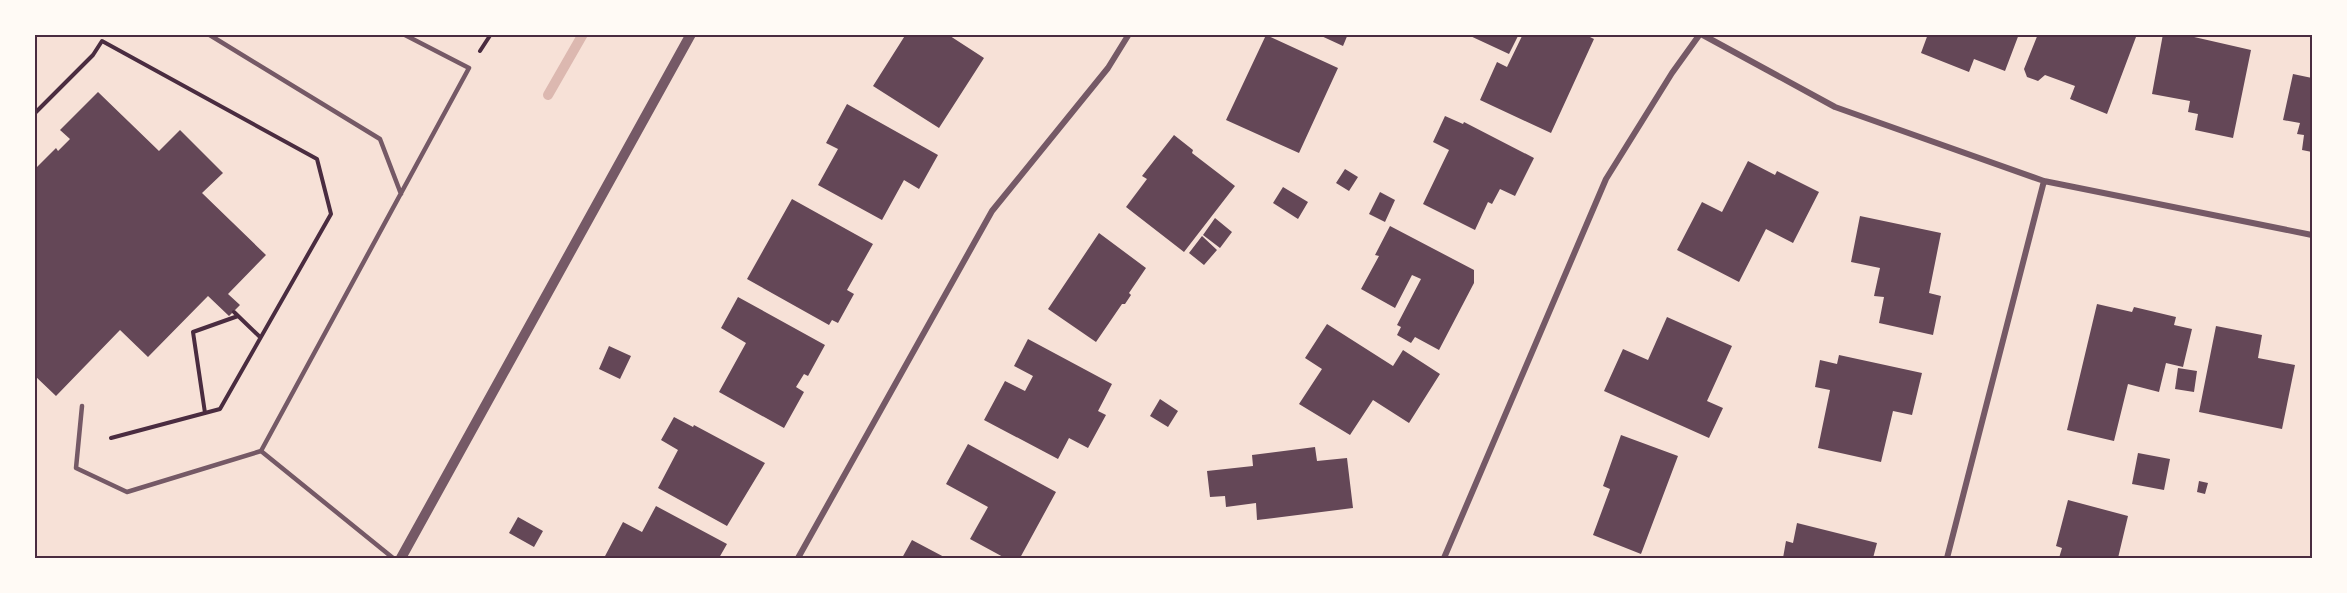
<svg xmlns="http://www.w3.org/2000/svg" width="2347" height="593" viewBox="0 0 2347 593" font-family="Helvetica,sans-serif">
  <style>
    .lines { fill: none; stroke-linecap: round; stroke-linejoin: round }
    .stream { stroke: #dcb8b0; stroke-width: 10 }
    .building { fill: #644757 }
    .path { stroke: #4a2c40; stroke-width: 4 }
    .service { stroke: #755966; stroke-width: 4.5 }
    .minor { stroke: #755966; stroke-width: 6 }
    .tertiary { stroke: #755966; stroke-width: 10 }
    .neatline { fill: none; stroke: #4a2c40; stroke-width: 2 }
  </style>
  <rect width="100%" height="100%" fill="#f7e1d7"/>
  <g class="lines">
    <path class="stream" d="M548,95L583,34"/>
  </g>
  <path class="building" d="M906,34H947L984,58L939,128L873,86Z
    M1317,34H1348L1343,46Z
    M1466,34H1519L1509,54Z
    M1523,34H1584L1594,39L1551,133L1480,100L1497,62L1507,67Z
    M1928,34H2019L2005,71L1974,59L1969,72L1921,53Z
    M2038,34H2130L2136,37L2107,114L2070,99L2075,86L2045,75L2038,81L2027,77L2024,69Z
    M2163,34H2181L2251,50L2233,138L2195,130L2198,114L2188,112L2190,101L2152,94Z
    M1266,35L1338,68L1299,153L1226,120Z
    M2293,74L2312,78V152L2302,150L2304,135L2297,134L2300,123L2283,120Z
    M98,92L159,151L180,130L223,173L202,193L266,255L228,294L240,305L229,316L208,296L148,357L120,330L56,396L34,375V170L56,148L58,151L70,139L60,130Z
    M847,104L938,155L919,189L904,180L882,220L818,185L838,149L826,143Z
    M1445,116L1463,124L1464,122L1534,158L1515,196L1500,189L1492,204L1488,202L1475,230L1423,204L1449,150L1433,142Z
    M1174,135L1193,150L1192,153L1235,186L1184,252L1126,207L1147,179L1142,176Z
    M1748,161L1775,175L1777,171L1819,192L1793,243L1766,229L1739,282L1677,250L1702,202L1722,212Z
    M1345,169L1358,177L1349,191L1336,183Z
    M1283,187L1308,202L1298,219L1273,203Z
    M1380,192L1395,200L1385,222L1369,214Z
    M792,199L873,244L847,290L854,294L838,323L832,320L829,325L747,279Z
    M1860,216L1941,233L1929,293L1941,296L1933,335L1879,323L1884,297L1874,296L1880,268L1851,262Z
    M1215,218L1232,232L1220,248L1203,235Z
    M1390,226L1474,270V283L1439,350L1415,337L1411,343L1397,335L1401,327L1397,325L1421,279L1412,275L1395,308L1361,289L1379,256L1375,255Z
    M1099,233L1146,268L1129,293L1131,295L1125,304H1122L1096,342L1048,309Z
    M1202,236L1217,250L1204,265L1189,253Z
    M738,297L825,345L808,376L804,374L796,387L804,392L784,428L719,392L746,343L721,328Z
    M2097,304L2132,312L2134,307L2176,317L2174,325L2192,329L2183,367L2166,363L2159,392L2128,384L2114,441L2067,430Z
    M1667,317L1732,346L1707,401L1723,408L1709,438L1604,391L1623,349L1648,360Z
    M1327,324L1393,366L1403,350L1440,374L1409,423L1373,400L1350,435L1299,404L1322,369L1305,358Z
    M2216,326L2262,335L2258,358L2295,365L2282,429L2199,412Z
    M1028,339L1112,384L1098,411L1106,415L1088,448L1069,438L1058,459L984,420L1005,381L1025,391L1033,376L1014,366Z
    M609,346L631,356L620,379L599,369Z
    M1839,355L1922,373L1912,415L1893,411L1881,462L1818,448L1830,390L1815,387L1820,360L1837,364Z
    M2178,368L2197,371L2194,392L2175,389Z
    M1160,399L1178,411L1168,427L1150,416Z
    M674,417L693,427L694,425L765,463L727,526L658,488L678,450L661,440Z
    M1621,435L1678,456L1641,554L1593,535L1610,489L1603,486Z
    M968,444L1056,492L1020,558H1005L970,539L988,507L946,484Z
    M1315,447L1317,461L1347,458L1353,508L1257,520L1256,503L1226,507L1225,496L1210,497L1207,471L1253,466L1252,455Z
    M2138,453L2170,459L2164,490L2132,484Z
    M2199,481L2208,483L2205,494L2197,492Z
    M2068,500L2128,516L2118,558H2059L2062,548L2056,546Z
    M656,506L727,544L719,558H604L623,522L642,532Z
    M518,517L543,531L534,547L509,533Z
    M1797,523L1877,543L1873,558H1783L1786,541L1793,543Z
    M912,540L946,558H902Z"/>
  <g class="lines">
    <path class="path" d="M480,51L491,34
      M34,114L93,55L102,41L317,159L331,214L220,409L111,438
      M234,312L260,337
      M205,413L193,332L238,316"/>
    <path class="service" d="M208,34L380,139L401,194
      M82,406L76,468L127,492L261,451
      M393,558L261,451L469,68L403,34"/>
    <path class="minor" d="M1701,34L1835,107L2044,181L2312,235
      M798,558L992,211L1108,68L1129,34
      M1444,558L1606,179L1672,73L1700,34
      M1947,558L2044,181"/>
    <path class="tertiary" d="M401,558L691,34"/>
  </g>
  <rect width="2347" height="593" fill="none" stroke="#fffaf5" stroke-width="72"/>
  <rect x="36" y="36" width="2275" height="521" class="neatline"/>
</svg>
